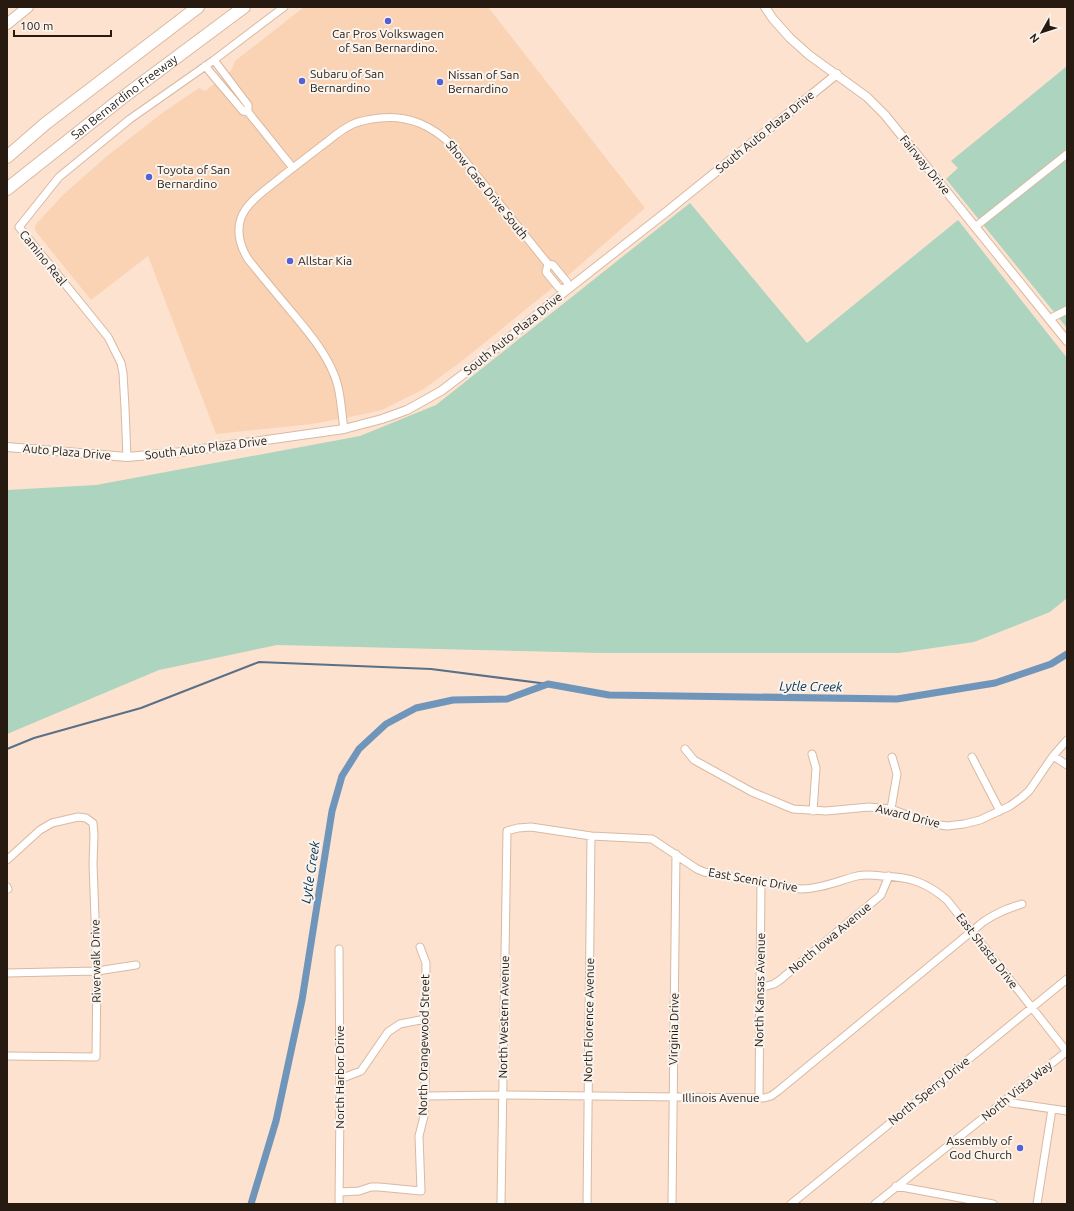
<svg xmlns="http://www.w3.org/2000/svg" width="1074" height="1211" viewBox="0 0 1074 1211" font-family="Ubuntu,sans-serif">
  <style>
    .built { fill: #fad3b5 }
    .green { fill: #acd4be }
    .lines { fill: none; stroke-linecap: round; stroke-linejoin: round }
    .stream { stroke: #597087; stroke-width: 2 }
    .canal { stroke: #6f95ba; stroke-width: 7 }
    .minor-casing { stroke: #d9b9a1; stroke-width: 9 }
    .tertiary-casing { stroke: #d9b9a1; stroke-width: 10 }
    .secondary-casing { stroke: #d9b9a1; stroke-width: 12 }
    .motorway-casing { stroke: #d9b9a1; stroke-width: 14 }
    .minor { stroke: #fff; stroke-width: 7 }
    .tertiary { stroke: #fff; stroke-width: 8 }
    .secondary { stroke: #fff; stroke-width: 10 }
    .motorway { stroke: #fff; stroke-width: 12 }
    .poi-dot { fill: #5361d7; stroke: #faf4ef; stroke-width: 1.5 }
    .labels { text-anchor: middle; stroke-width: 4; stroke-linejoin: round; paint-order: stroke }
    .poi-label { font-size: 12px; fill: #261a11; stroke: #faf4ef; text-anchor: start }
    .street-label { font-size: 12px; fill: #261a11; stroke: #faf4ef }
    .water-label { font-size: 13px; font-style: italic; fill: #002b4e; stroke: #faf4ef }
  </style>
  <rect width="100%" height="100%" fill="#fde2cf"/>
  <path class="built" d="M304,7H488L645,208L571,273L546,293L467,357L424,389L382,410L360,415L312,424L216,434L148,256L91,300L37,233L35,230V227L37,223L64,194L107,156L165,111L199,88L205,91L231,71L235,61Z"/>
  <path class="green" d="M1067,66V328L946,179L958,168L951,161Z
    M690,203L807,343L958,220L1067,358V598L1050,612L974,642L899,653H603L277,645L159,670L7,734V490L96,485L360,436L436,405Z"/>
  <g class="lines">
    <path class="stream" d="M7,749L34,738L141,708L259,662L431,669L548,684"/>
    <path class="canal" d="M251,1204L276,1121L302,1000L332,811L342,776L359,749L386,724L416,708L453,700L507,699L548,684L609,695L897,699L995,683L1051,664L1067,654"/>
    <g class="minor-casing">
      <path id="minor" d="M214,60L248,105V112L293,168
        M205,66L243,111L248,112
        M975,227L1067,154
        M1049,319L1067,310
        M344,429C341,410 341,389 333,372C324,351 309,333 295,316C279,297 263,278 248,259C240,246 236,233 241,218C247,201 271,186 285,174C298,164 311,154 324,144C333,137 342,129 353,124C362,120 371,119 380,118C410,115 432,126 453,146L548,264L553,265L567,282L568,289L559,288L546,272L548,264
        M127,457L125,408L123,373L121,363L108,337L19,227L59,177L130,119L214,60L284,7
        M685,749L694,760L752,792L793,809L826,811L869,807L891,809L925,822L933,824L947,826L964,824L980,820L1010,806L1021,798L1029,791L1053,756L1067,740
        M812,754L816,768L813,811
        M1053,756L1067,765
        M972,757L1000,811
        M891,809L897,774L892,757
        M7,860L40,830L52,823L78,817L86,818L93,823L94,835L93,864L97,971L96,1057L7,1056
        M7,887L8,889
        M7,973L97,971L136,965
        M760,988L774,984L780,980L881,895L889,876
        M340,1079L361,1071L388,1032L400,1024L425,1019
        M425,1096L503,1095L764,1098L771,1096L778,1091L983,922C996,913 1006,909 1022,904
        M759,1098L761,882
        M1006,1100L1012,1103L1067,1111
        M896,1186L993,1204
        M339,1192L359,1191L371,1187H379L421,1191L419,1136L424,1116L425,1096L426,963L420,947
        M339,1204L340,1103L339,949
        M501,1204L507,831L518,828L531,827L591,836L652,839L697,869L704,872L800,889C820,889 838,881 857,876C865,874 874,875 882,876C910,877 926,882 947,900L1067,1052
        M587,1204L591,836
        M672,1204L676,854
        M791,1204L1067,979
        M875,1204L1066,1052
        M1037,1204L1052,1109"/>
    </g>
    <g class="tertiary-casing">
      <path id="tertiary" d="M765,7L773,19L790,38L809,55L867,97L885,115L1067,341
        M7,447L127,457L174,453L344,429L382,419L407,410L425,400L441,391L486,357L568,289L665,213L837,74"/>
    </g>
    <g class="secondary-casing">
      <path id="secondary" d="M7,24L28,7"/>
    </g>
    <g class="motorway-casing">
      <g id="motorway">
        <path d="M7,157L45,124L198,7"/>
        <path id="s1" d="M7,189L122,98L244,7"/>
      </g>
    </g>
    <use href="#minor" class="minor"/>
    <use href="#tertiary" class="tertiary"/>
    <use href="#secondary" class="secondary"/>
    <use href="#motorway" class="motorway"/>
  </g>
  <g class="poi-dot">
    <circle cx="388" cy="21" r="4"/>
    <circle cx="302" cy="81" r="4"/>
    <circle cx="440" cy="82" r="4"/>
    <circle cx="149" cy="177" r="4"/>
    <circle cx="290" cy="261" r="4"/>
    <circle cx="1020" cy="1148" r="4"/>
  </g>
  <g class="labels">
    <g class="poi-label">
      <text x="388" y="38" text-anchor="middle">Car Pros Volkswagen<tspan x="388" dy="14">of San Bernardino.</tspan></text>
      <text x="310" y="78">Subaru of San<tspan x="310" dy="14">Bernardino</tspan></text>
      <text x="448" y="79">Nissan of San<tspan x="448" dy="14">Bernardino</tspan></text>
      <text x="157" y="174">Toyota of San<tspan x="157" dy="14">Bernardino</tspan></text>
      <text x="298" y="265">Allstar Kia</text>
      <text x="1012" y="1145" text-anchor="end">Assembly of<tspan x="1012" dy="14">God Church</tspan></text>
    </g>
    <g class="street-label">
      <text dy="4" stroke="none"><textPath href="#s1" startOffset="149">San Bernardino Freeway</textPath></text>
      <text transform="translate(765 132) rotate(-39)" y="4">South Auto Plaza Drive</text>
      <text transform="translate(925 165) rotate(51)" y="4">Fairway Drive</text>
      <text transform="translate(487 190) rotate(51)" y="4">Show Case Drive South</text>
      <text transform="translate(43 258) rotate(51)" y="4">Camino Real</text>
      <text transform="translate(513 334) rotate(-39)" y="4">South Auto Plaza Drive</text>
      <text transform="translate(206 448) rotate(-7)" y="4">South Auto Plaza Drive</text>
      <text transform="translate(67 452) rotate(5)" y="4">Auto Plaza Drive</text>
      <text transform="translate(908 816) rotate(14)" y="4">Award Drive</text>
      <text transform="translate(753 880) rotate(10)" y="4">East Scenic Drive</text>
      <text transform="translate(830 938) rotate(-40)" y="4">North Iowa Avenue</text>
      <text transform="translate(987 951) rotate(52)" y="4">East Shasta Drive</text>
      <text transform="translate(96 961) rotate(-91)" y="4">Riverwalk Drive</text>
      <text transform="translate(760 990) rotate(-89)" y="4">North Kansas Avenue</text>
      <text transform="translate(504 1017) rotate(-89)" y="4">North Western Avenue</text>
      <text transform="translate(589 1020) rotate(-89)" y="4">North Florence Avenue</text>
      <text transform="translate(674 1029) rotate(-89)" y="4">Virginia Drive</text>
      <text transform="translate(424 1045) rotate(-89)" y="4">North Orangewood Street</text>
      <text transform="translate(340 1077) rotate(-90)" y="4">North Harbor Drive</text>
      <text transform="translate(929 1091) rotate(-39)" y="4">North Sperry Drive</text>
      <text transform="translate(1017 1091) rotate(-39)" y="4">North Vista Way</text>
      <text x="721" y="1102">Illinois Avenue</text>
    </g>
    <g class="water-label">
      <text transform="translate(811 686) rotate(1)" y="5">Lytle Creek</text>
      <text transform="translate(310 872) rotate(-81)" y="5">Lytle Creek</text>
    </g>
  </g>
  <rect width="1074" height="1211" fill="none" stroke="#261a11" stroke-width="16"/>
  <g transform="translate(1042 32) rotate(231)" stroke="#faf4ef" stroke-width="3" paint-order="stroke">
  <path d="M0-3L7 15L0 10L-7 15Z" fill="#261a11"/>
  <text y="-6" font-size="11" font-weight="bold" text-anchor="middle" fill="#261a11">N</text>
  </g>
  <path d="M14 30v6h97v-6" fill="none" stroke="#261a11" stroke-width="2"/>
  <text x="20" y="30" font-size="12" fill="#261a11" stroke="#faf4ef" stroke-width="3" paint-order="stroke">100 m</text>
</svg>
